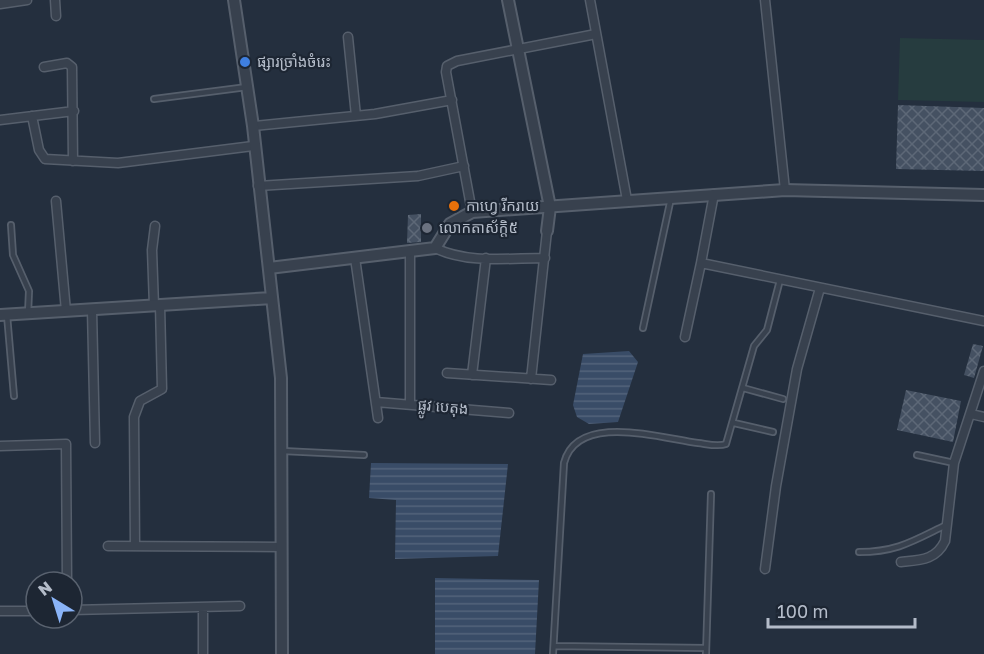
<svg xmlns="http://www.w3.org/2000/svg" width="984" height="654" viewBox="0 0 984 654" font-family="'Golos Text','Noto Sans Khmer',sans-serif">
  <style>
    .pitch { fill: #263c3f }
    .water { fill: url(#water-rules) }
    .building { fill: url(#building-cross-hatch) }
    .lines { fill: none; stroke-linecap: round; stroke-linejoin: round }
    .service-casing { stroke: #565f6c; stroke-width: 8 }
    .minor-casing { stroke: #565f6c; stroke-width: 11 }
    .tertiary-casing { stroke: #565f6c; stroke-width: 14 }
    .service { stroke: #38414e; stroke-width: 4.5 }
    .minor { stroke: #38414e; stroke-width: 8 }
    .tertiary { stroke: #38414e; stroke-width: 10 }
    .shop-dot { fill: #3f7fe0; stroke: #1d2633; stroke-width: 2 }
    .food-dot { fill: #e8710a; stroke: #1d2633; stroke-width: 2 }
    .worship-dot { fill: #6b7280; stroke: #1d2633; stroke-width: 2 }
    .labels { text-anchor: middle; stroke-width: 4.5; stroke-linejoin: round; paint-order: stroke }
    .poi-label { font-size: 15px; fill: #b4bcc9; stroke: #1d2633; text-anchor: start }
    .street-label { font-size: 15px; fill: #b4bcc9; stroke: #1d2633 }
  </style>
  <defs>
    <pattern id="water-rules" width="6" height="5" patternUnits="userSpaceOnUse" patternTransform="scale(1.5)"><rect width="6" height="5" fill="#394c67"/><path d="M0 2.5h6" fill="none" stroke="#53647b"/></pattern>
    <pattern id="building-cross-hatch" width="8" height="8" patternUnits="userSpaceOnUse" patternTransform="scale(1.5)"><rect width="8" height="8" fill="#455162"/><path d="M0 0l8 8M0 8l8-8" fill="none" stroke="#5d6877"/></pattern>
  </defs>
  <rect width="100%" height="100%" fill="#242f3e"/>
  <path class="pitch" d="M900,38L984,40V102L898,100Z"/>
  <path class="water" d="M629,351L638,362L618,422L589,424L577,417L573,405L583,354Z
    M371,463L508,464L498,556L395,559L396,500L369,498Z
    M435,578L539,580L535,654H435Z"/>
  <path class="building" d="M898,105L984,108V171L896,169Z
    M421,214V242L407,243L408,215Z
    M973,344L983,346L974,378L964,375Z
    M906,390L961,401L953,442L897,430Z"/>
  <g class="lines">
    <g class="service-casing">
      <path id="service" d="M154,99L247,87
        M11,225L13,255L29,291L28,314
        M7,315L14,396
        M643,328L671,198
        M743,388L783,399
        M734,423L773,432
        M283,451L364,455
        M917,455L954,463
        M859,552C897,552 913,541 946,525
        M554,646L706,648
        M553,654L564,463C577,412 660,438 698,443C707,444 718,447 726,444L754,346L767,330L780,280
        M706,654L711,494"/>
    </g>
    <g class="minor-casing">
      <path id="minor" d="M55,0L56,16
        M590,0L627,200
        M765,0L785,190
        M0,4L27,0
        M348,37L356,116
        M44,67L67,63L72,67L73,161
        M32,116L39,150L45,159L118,163L253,146
        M0,120L74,111
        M253,126L375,114L452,100
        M258,186L418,176L464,166
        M714,194L701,263L984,321
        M56,201L66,311
        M472,212L446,72L447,66L457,61L596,34
        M435,248C468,264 509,258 545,258
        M355,258L378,418
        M154,306L152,250L155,226
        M92,310L95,443
        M685,337L701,263
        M447,373L551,380
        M472,375L486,258
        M531,379L547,231
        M376,402L509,413
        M410,404V253
        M971,414L984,417
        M0,446L66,444L67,582
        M108,546L282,547
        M135,546L134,417L140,401L162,389L160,305
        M901,562C921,560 936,560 945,541L954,463L984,371
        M765,569L776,486L797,369L820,288
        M203,607V654
        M72,610L240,606
        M0,611H36"/>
    </g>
    <g class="tertiary-casing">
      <path id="tertiary" d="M234,0L253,126L281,378L282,654
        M508,0L550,207L547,231
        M269,268L435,248L450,224L472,212L785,190L984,195
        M0,315L272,298"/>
    </g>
    <use href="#service" class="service"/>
    <use href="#minor" class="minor"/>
    <use href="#tertiary" class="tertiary"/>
  </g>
  <circle class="shop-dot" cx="245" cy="62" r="6"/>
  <circle class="food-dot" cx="454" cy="206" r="6"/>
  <circle class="worship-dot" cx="427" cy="228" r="6"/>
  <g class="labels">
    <g class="poi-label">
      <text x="257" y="67">ផ្សារច្រាំងចំរេះ</text>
      <text x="466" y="211">កាហ្វេ រីករាយ</text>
      <text x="439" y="233">លោកតាស័ក្តិ៥</text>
    </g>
    <g class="street-label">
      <text transform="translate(443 407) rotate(5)" y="5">ផ្លូវ បេតុង</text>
    </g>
  </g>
  <g transform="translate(54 600) rotate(322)"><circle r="28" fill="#1d2633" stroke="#59626f" stroke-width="1.5"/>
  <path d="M0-4.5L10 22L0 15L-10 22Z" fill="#8ab4f8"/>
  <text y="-9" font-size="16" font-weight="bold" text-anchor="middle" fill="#b4bcc9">N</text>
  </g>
  <path d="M768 618v9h147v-9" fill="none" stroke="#b4bcc9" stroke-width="3"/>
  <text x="777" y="618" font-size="18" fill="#b4bcc9" stroke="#1d2633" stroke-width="4.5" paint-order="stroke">100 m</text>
</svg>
